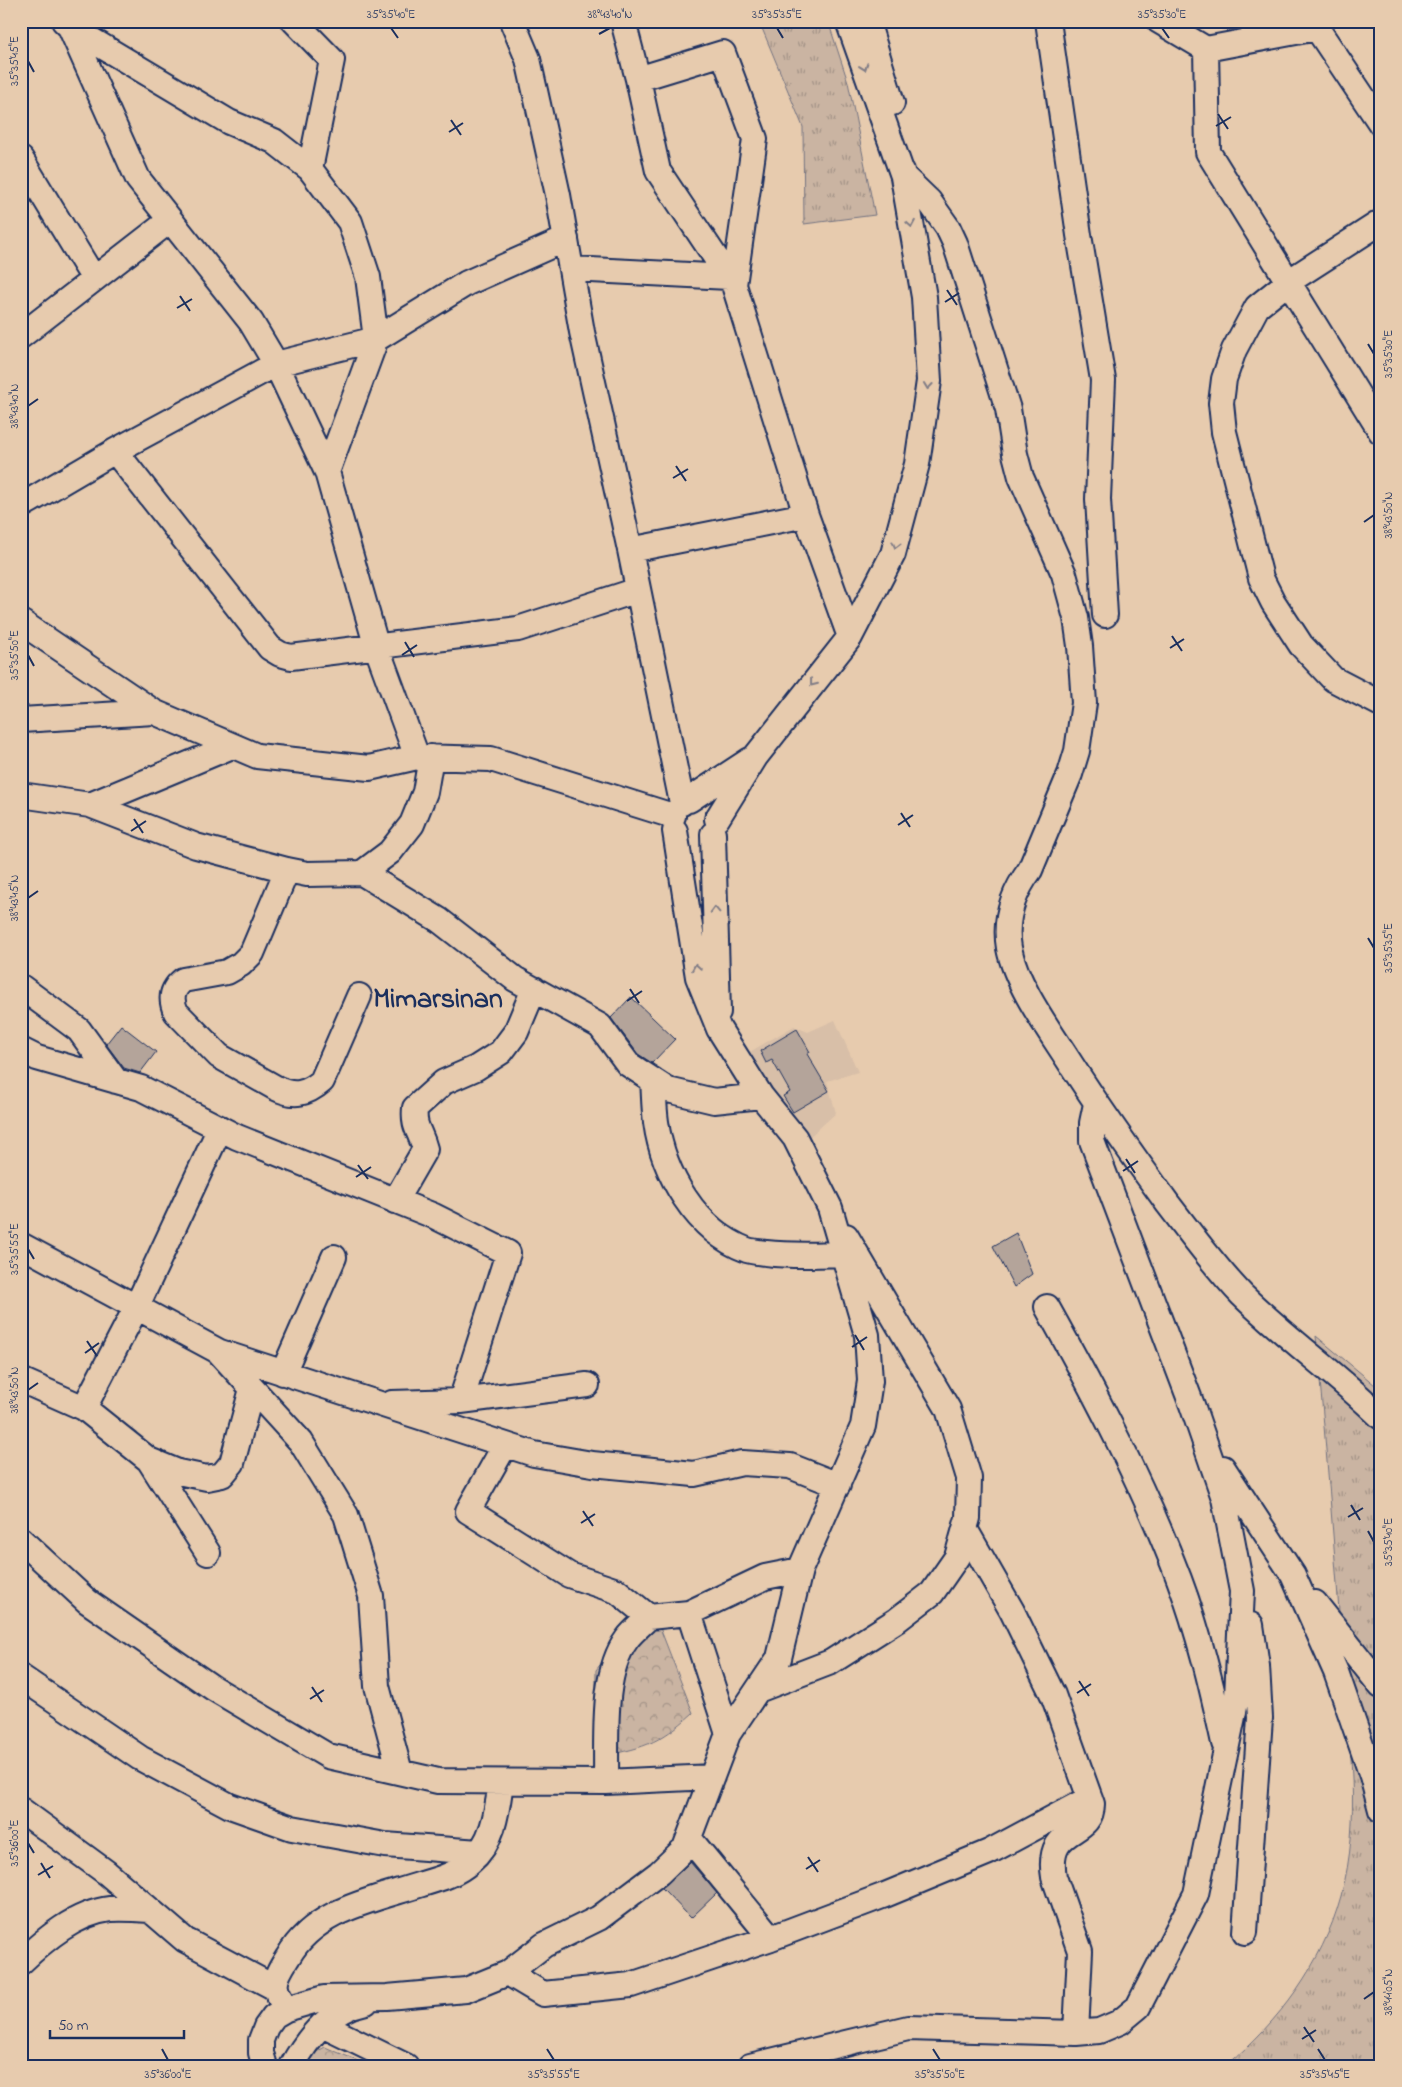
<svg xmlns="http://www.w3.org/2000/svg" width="1402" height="2087" viewBox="0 0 1402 2087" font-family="'Indie Flower',sans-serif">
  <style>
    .built { fill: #d8bfa8 }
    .grass { fill: url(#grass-tufts); stroke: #727280 }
    .park { fill: url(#park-crowns); stroke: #727280 }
    .building { fill: #b4a49a; stroke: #1b2f5e }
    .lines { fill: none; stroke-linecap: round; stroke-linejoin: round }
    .minor-casing { stroke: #1b2f5e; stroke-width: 28 }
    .minor { stroke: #e7cbae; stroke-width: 24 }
    .oneway { stroke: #817d86 }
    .ticks { fill: none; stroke: #1b2f5e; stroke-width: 2 }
    .labels { text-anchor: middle; stroke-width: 4.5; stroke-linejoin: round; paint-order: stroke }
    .district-label { font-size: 28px; font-weight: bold; fill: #1b2f5e; stroke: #e7cbae }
    .neatline { fill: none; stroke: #1b2f5e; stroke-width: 2 }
    .ticks-label { font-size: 12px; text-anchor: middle; fill: #1b2f5e }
  </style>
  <defs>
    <pattern id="grass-tufts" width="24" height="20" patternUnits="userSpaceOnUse" patternTransform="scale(1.25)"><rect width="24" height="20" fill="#cab4a2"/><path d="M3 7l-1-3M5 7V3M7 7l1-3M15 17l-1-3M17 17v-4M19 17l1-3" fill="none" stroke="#a39387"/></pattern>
    <pattern id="park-crowns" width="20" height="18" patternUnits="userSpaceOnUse" patternTransform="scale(1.25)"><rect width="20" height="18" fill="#cab4a2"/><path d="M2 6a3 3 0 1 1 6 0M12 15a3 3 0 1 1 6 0" fill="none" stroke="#a39387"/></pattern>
  </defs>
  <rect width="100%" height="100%" fill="#e7cbae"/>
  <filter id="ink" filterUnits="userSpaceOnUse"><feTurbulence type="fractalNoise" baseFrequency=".02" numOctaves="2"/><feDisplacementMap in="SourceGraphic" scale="10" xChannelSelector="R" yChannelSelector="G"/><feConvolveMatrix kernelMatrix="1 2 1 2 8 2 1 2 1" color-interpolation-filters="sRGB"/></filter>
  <g filter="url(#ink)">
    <path class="built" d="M835,1020L858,1072L827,1081L836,1113L805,1141L748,1053L794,1026L808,1032Z"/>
    <path class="grass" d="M759,21H828L848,82L875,215L804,224L803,127Z
      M1316,1336L1381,1390V2066H1226C1280,2020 1322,1965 1341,1896C1362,1820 1349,1741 1343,1664C1335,1555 1326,1445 1316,1336Z"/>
    <path class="park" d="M655,1615L693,1713C658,1745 641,1749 595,1757L596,1670L614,1647Z
      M325,2047L370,2066H292Z"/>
    <path class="building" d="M631,997L675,1039L652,1063L638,1054L611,1018Z
      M121,1025L156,1052L140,1073L124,1068L106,1044Z
      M797,1029L810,1052L807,1054L829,1091L793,1112L783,1096L790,1092L772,1060L766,1063L760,1051Z
      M1016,1233L1032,1274L1014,1287L993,1246Z
      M690,1862L717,1893L691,1918L662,1888Z"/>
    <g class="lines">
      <g class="minor-casing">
        <path id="minor" d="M64,21L70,27L138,179L251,322L276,364L327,472L377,648L417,757
          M294,21L332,60L310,169
          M512,21L528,59L558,195L582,332L630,550L682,803
          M623,21L638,79L658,171L734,285
          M848,21L903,176L929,201L948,228L955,243L1008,409L1015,454L1021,477L1064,574L1076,618L1080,646L1084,703L1077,751L1070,774L1030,870C1013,893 1004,919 1009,948C1016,984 1047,1027 1067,1058C1099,1108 1133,1156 1168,1204C1192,1235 1215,1267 1242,1295C1286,1338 1337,1374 1381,1417
          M867,21L892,103
          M1048,21L1079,235L1103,380L1098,499L1105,615
          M1159,21L1206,49L1317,28
          M1312,21L1381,124
          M70,27L229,122L274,141L310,169L350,222L368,277L376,339L327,472
          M1206,49L1208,152L1381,432
          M638,79L723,53L755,139L734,285L806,515L850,637
          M21,159L94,279
          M1381,222L1288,282L1257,307L1234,350L1224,379L1221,403L1224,432L1261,578L1273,602L1301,645L1333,679L1381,704
          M571,269L729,277
          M21,336L169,221
          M115,451L270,648L280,654L291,657L518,629L638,590
          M21,506L115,451L276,364L376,339L467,283L566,239
          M630,550L806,515
          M21,622L154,712L257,756L369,768L417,757L491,759L673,816
          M21,720L154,712
          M21,795L90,805L232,746
          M689,800L750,760
          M90,805L196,846L287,870L307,874L362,873L390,852L412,824L425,792L431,757
          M717,819L756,756L850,637L893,554L917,464L929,381L924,297L902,171
          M713,834L718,1012
          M287,870L252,953L241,964L227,972L183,980C172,989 170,999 176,1012L219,1056L276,1088C294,1097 307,1094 322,1081L359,996
          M362,873L439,920L515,979L600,1026L628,1064L668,1090L714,1101L761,1096
          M21,987L79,1030L116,1081
          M21,1050L37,1058L141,1088L237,1137L434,1216L508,1253L461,1401
          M653,1080C654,1094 654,1108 656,1122C663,1173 696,1231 747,1250C753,1252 760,1252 766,1253C792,1256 816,1255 842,1254
          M395,1201L425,1149C420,1130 413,1128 415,1108L444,1082L476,1068L501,1052L516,1032L534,989
          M21,1245L218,1351L301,1442L346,1515L371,1596L377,1686L400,1772
          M1047,1307C1096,1395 1143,1484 1179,1579C1199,1632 1212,1688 1224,1743
          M220,1352L534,1454L592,1464L694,1474L742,1463L790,1466L838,1485
          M283,1373L334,1257
          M21,1380L84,1408L149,1460L208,1553
          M392,1403L461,1401L587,1385
          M84,1408L136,1308L220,1128
          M505,1445L468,1511L569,1575L617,1591L649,1617L689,1613L765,1577L800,1570
          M149,1460L178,1472L207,1478L222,1475L232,1463L252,1389
          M1223,1468L1293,1575L1336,1672L1372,1776L1381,1810
          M965,1529L1012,1611L1053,1695L1092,1804C1092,1839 1045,1823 1054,1877L1080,1951L1076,2033
          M21,1540L87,1601L213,1688L328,1756L438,1781L606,1782L712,1777
          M1315,1603L1381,1686
          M689,1613L728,1734
          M21,1677L140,1758L230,1806L292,1828L385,1845L479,1852
          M758,1690L831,1662L897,1620L932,1593L957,1557L968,1518L969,1478L948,1409L846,1236
          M606,1782C607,1739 601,1674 627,1639C633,1631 642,1624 649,1617
          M21,1810L107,1873L185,1940L275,1988
          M689,1838L771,1938
          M1245,1932L1260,1718L1257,1666L1251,1625
          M21,1962C45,1939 76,1913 110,1909C123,1908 137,1909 150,1910
          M508,1973L543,1994L631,1985L771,1938L885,1895L989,1852L1090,1798
          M286,2009C283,2003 277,1995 276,1988C274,1978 283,1965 288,1957C315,1909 374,1900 422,1884C439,1879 457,1874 470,1862C494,1842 497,1811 501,1782
          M322,2025L406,2066
          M265,2066L261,2053V2040L266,2027L274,2016L286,2009L324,1998L387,1997L466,1990L508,1973L544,1945L599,1918L659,1873L685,1848L728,1734L779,1658L800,1570L863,1426L870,1381L867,1335L830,1208L795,1138L761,1096L719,1029L698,977L675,831
          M292,2066C309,2035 331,2009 366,2002
          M750,2066L908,2028L1076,2033L1099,2031L1120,2022L1138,2007L1196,1894L1237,1697L1242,1591L1224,1498L1192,1405L1092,1141V1123L1096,1104"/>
      </g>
      <use href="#minor" class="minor"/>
    </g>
    <defs><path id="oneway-chevron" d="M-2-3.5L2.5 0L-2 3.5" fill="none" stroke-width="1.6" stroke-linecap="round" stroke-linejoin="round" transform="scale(1.25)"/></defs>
    <g class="oneway">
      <use href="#oneway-chevron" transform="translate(864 67) rotate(71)"/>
      <use href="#oneway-chevron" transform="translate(911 224) rotate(80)"/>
      <use href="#oneway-chevron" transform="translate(928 386) rotate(96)"/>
      <use href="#oneway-chevron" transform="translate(896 545) rotate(104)"/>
      <use href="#oneway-chevron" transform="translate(813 683) rotate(128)"/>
      <use href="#oneway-chevron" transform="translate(715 910) rotate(-92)"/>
      <use href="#oneway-chevron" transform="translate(696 967) rotate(-99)"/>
    </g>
  </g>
  <path class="ticks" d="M391,28L398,38M777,28L783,38M1162,28L1169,38M599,34L610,28M28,61L34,72M1218,114L1228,129M451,120L461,135M1216,126L1231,117M449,132L463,123M947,290L957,305M180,296L190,311M945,302L959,293M177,308L192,299M1368,344L1374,354M28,406L38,399M676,466L686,481M673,478L688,469M1364,522L1374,515M1172,636L1182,651M405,642L414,657M1170,648L1184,639M28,655L34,666M402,655L417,645M901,813L910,827M134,819L143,833M898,825L913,815M131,831L146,821M28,898L38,891M1368,938L1374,948M630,989L639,1003M627,1001L642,991M1126,1159L1135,1173M358,1165L368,1179M1123,1171L1138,1161M356,1177L371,1167M28,1249L34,1259M855,1335L864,1350M87,1341L97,1356M852,1347L867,1337M85,1353L99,1343M28,1390L38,1383M1351,1505L1360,1520M583,1511L593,1526M1348,1517L1363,1508M581,1523L595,1514M1368,1531L1374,1542M1079,1681L1089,1696M312,1687L322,1702M1077,1693L1091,1684M310,1699L324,1690M28,1843L34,1853M808,1857L818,1872M41,1863L50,1878M806,1869L820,1860M38,1875L53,1866M1364,1999L1374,1992M1304,2027L1314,2042M1302,2039L1316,2030M162,2049L168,2060M547,2049L554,2060M933,2049L940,2060M1318,2049L1325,2060"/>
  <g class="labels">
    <g class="district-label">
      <text x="438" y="1007">Mimarsinan</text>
    </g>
  </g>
  <rect width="1402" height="2087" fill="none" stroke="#e7cbae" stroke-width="55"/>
  <path d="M50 2030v8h134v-8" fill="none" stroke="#1b2f5e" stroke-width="2.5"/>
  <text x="58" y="2030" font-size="15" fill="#1b2f5e" stroke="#e7cbae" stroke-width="4" paint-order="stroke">50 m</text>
  <rect x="28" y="28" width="1346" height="2032" class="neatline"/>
  <g class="ticks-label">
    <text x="391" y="18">35°35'40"E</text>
    <text x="610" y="18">38°43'40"N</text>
    <text x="777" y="18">35°35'35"E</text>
    <text x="1162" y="18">35°35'30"E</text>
    <text transform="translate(14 61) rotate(-90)" y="4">35°35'45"E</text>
    <text transform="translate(1388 354) rotate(-90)" y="4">35°35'30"E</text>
    <text transform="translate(14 406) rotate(-90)" y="4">38°43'40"N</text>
    <text transform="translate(1388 515) rotate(-90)" y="4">38°43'50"N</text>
    <text transform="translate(14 655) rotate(-90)" y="4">35°35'50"E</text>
    <text transform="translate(14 898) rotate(-90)" y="4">38°43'45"N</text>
    <text transform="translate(1388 948) rotate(-90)" y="4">35°35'35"E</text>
    <text transform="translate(14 1249) rotate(-90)" y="4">35°35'55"E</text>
    <text transform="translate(14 1390) rotate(-90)" y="4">38°43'50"N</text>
    <text transform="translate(1388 1542) rotate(-90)" y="4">35°35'40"E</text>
    <text transform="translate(14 1843) rotate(-90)" y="4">35°36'00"E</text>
    <text transform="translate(1388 1992) rotate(-90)" y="4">38°44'05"N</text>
    <text x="168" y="2078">35°36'00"E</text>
    <text x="554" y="2078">35°35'55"E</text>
    <text x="940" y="2078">35°35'50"E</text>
    <text x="1325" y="2078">35°35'45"E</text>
  </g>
</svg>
